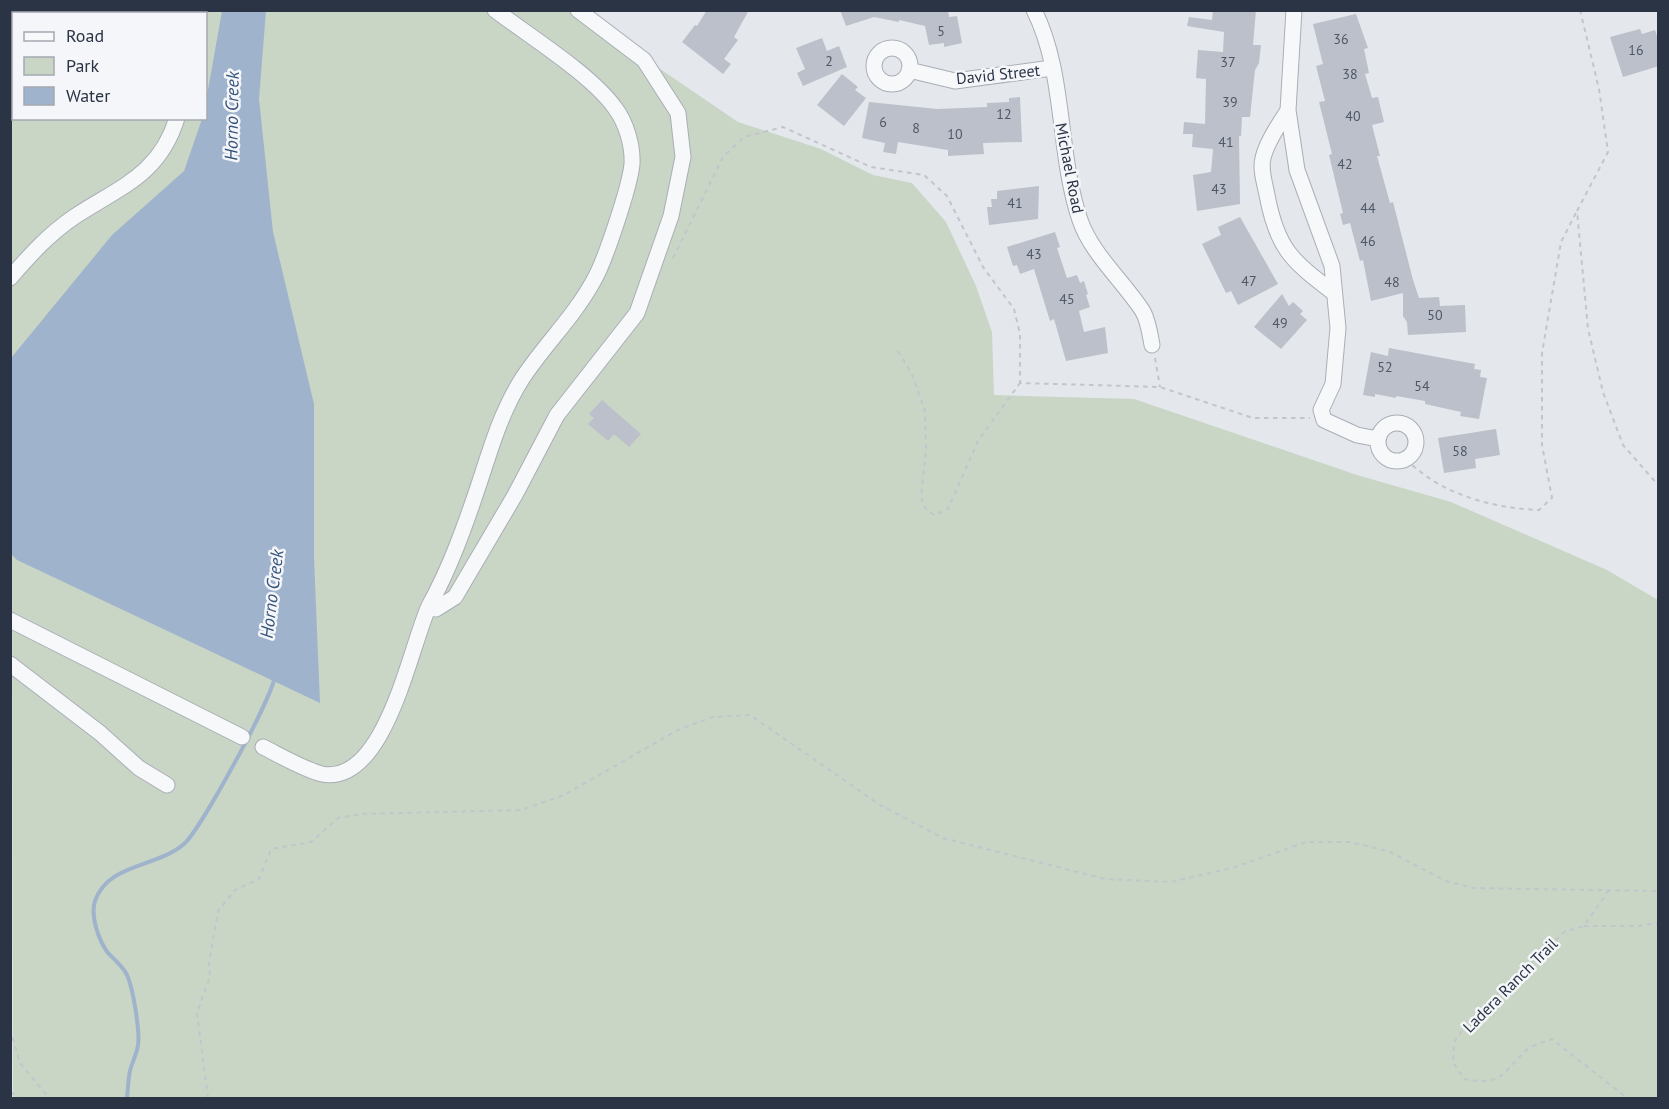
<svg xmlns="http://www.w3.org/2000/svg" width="1669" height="1109" viewBox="0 0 1669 1109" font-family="'PT Sans',sans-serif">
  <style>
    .green { fill: #c9d6c5; fill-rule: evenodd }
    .water { fill: #9fb4cc }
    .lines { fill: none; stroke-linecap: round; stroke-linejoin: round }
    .stream { stroke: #9fb4cc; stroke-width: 4 }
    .building { fill: #bbc0ca }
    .minor-casing { stroke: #a9aeb7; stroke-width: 17 }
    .path { stroke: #c2c5cb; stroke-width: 2; stroke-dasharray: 4.5 4.5; stroke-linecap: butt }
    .minor { stroke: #f7f8fa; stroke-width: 15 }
    .labels { text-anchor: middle; stroke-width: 5; stroke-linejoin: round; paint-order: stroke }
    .number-label { font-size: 14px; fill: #4f5766 }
    .street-label { font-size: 16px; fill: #2b3445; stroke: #f4f6f9 }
    .water-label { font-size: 18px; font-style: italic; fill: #34527a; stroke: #f4f6f9 }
  </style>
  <rect width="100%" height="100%" fill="#e4e7ec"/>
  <path class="green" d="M11,11H575L738,122L821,149L873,175L912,183L946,222L976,286L992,332L994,395L1134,399L1357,475L1451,502L1607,570L1658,600V1098H13ZM14,14H206V118H14Z"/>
  <path class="water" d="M222,11H266L259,99L273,232L314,404V558L320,703L17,560L11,554V358L112,235L184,171L202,119L206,118V101Z"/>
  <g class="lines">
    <path class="stream" d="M127,1098C128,1090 128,1080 130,1071C132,1062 137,1054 138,1045C140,1031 133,986 126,973C122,966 114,959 108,953C99,941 90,916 95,901C108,863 156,868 184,844C201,829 272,698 275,676"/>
  </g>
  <path class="building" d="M707,10H749L734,37L738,40L724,59L731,64L723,74L682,42L695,25L697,26Z
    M840,10H948L949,17L957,16L962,43L944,47V43L929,45L925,26L899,20V22L874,17L846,26Z
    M1213,10H1256L1253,45H1261L1259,63L1255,70L1250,117H1242L1241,136H1239L1240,204L1197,211L1193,175L1211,172L1213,149L1192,147L1193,134H1183L1184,122L1205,124L1206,79L1196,78L1198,50L1223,52L1224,32L1187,26L1189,17L1212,20Z
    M1356,14L1368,48L1364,49L1369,73L1365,74L1372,98L1378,97L1384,122L1372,125L1380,156H1377L1390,203L1393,202L1413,280L1419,298L1439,297L1440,306L1465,305L1466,332L1408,335L1407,322L1403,316V293L1371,301L1363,260L1360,261L1350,223L1343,225L1340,214L1343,213L1329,155L1332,154L1319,102L1325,101L1316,66L1323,64L1313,24Z
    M1640,29L1642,34L1655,30L1659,42V66L1623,77L1610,37Z
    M822,38L827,51L839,46L847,67L803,86L797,73L805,69L796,48Z
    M842,74L858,87L855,90L866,98L844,126L817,105Z
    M1020,97L1022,142L983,143L984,154L948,156V150L898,142L896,154L883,152L885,143L862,138L869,102L937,109L987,107V103L1009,102V98Z
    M1039,186L1038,219L989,225L987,207H992L991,199H997V191Z
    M1240,217L1278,284L1238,305L1231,291L1226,293L1202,244L1221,235L1218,227Z
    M1055,232L1060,247L1057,248L1067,278L1077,275L1080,283L1084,281L1088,294L1086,295L1090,307L1079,311L1084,332L1105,327L1108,353L1066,361L1054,319L1050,321L1034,269L1020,274L1017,265L1013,266L1007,247Z
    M1282,294L1289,306L1293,302L1303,311L1300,314L1307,320L1281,349L1254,327Z
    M1389,348L1475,364L1474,369L1481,370L1480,377L1487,378L1479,419L1460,416L1461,412L1425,404V401L1396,396V398L1375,394V397L1363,395L1371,352L1388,356Z
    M602,400L641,434L629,447L614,434L608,441L588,424L594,418L589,414Z
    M1496,429L1500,455L1475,459L1476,468L1444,473L1438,438Z"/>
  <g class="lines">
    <g class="minor-casing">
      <path id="minor" d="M1034,10C1066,74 1057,152 1080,220C1091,253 1123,281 1142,310C1148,319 1150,334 1152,345
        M1294,10L1288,110L1297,170L1332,266L1338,328L1333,384L1321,410L1324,420L1357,435L1378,439
        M198,14L199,10
        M874 66a18 18 0 1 1 36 0a18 18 0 1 1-36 0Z
        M909,70L955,81L1052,68
        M1288,110C1279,125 1267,141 1263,158C1260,170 1265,184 1267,195C1277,249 1292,261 1334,293
        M10,278C30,255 49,234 74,217C119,187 159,176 177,118
        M1378 442a19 19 0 1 1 38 0a19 19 0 1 1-38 0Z
        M429,606C450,568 465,526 479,484C491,448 501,412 522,379C544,345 574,317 594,280C605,261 630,186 632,164C633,146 626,122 615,108C592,75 529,36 495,10
        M10,620L242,737
        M10,664L100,733L139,768L167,785
        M263,747C279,755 305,770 322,774C385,786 410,647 429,606L436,609L455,597L515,495L557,415L637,313L671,216L683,157L678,113L644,60L578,10"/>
    </g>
    <path class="path" d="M1580,10L1599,89L1608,152L1577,211L1588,329L1603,392L1623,445L1658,485
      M673,258L723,157L744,137L783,127L871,167L924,175L947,196L983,267L1014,309L1020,334V383L1160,387L1253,418H1310
      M898,351L912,374L925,411L926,451L921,497L925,508L934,515L948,509L978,441L1020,383
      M1155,358L1160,387
      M1406,459C1440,494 1491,508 1539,510L1552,498L1542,445V353L1561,242L1577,211
      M1609,890L1584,926L1564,932L1471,1019L1454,1042L1453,1062L1464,1079C1506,1086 1500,1073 1527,1050C1533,1045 1544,1042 1552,1039L1627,1098
      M1584,926H1639L1658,923
      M10,1029L20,1063L49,1098
      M10,1092L20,1098
      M208,1098L197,1013L210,976L209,962L218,911L235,890L259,879L271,849L311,842L338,818L361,814L521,810L564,795L678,730L712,717L750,715L880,805L943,838L1105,879L1171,882L1232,868L1306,842H1349L1388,851L1446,881L1473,888L1658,891"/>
    <use href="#minor" class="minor"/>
  </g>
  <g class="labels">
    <g class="number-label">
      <text x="941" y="36">5</text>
      <text x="1341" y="44">36</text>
      <text x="1636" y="55">16</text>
      <text x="829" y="66">2</text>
      <text x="1228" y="67">37</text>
      <text x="1350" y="79">38</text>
      <text x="1230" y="107">39</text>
      <text x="1004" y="119">12</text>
      <text x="1353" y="121">40</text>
      <text x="883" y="127">6</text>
      <text x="916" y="133">8</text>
      <text x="955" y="139">10</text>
      <text x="1226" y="147">41</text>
      <text x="1345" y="169">42</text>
      <text x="1219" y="194">43</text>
      <text x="1015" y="208">41</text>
      <text x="1368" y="213">44</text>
      <text x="1368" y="246">46</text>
      <text x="1034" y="259">43</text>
      <text x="1249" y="286">47</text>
      <text x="1392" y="287">48</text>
      <text x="1067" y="304">45</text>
      <text x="1435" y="320">50</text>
      <text x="1280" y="328">49</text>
      <text x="1385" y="372">52</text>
      <text x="1422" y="391">54</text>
      <text x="1460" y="456">58</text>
    </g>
    <g class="street-label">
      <text transform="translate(998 74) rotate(-6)" y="6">David Street</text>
      <text transform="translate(1070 168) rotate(79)" y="6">Michael Road</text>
      <text transform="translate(1510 985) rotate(-45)" y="6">Ladera Ranch Trail</text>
    </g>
    <g class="water-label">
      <text transform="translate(232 116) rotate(-89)" y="6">Horno Creek</text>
      <text transform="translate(272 594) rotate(-83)" y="6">Horno Creek</text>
    </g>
  </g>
  <rect width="1669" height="1109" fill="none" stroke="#2b3445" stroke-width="24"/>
  <rect x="12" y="12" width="195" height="108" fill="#f4f6f9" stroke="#a4a8b1" stroke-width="1.5"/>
  <rect x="24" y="32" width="30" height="9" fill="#f7f8fa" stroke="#a4a8b1" stroke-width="1.5"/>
  <text x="66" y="42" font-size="18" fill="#2b3445">Road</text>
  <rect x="24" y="57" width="30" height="18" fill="#c9d6c5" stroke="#a4a8b1" stroke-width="1.5"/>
  <text x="66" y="72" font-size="18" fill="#2b3445">Park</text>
  <rect x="24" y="87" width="30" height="18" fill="#9fb4cc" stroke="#a4a8b1" stroke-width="1.5"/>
  <text x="66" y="102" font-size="18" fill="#2b3445">Water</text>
</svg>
